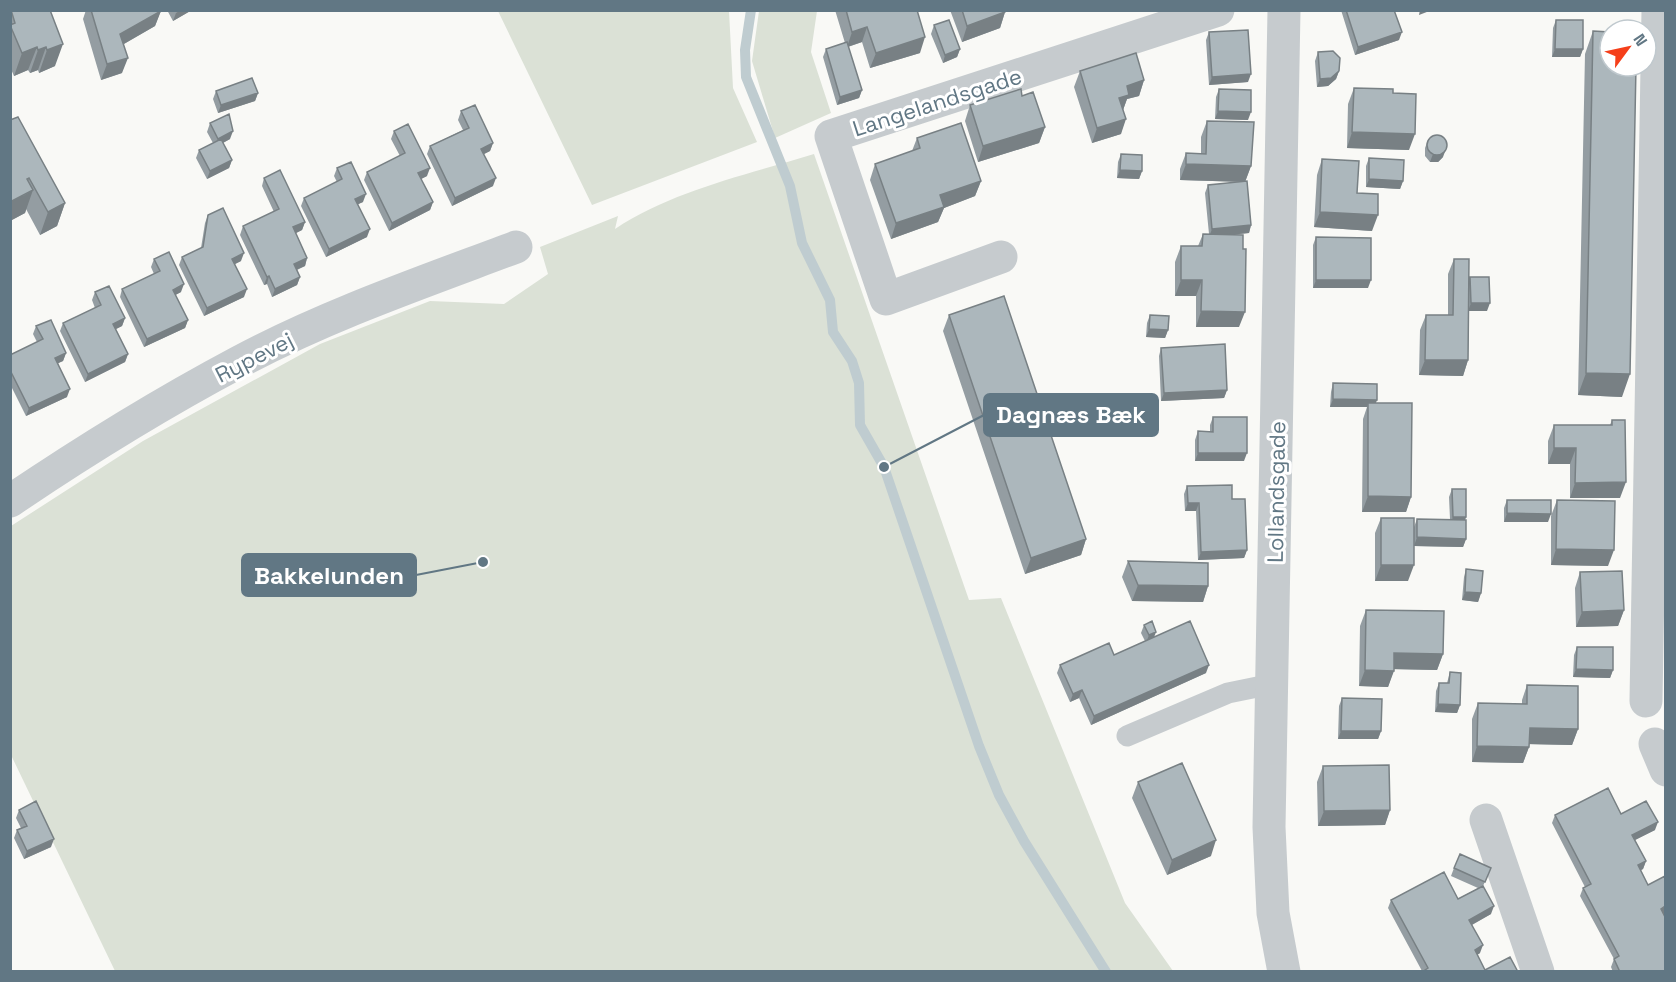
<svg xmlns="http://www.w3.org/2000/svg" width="1676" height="982" viewBox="0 0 1676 982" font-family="'Space Grotesk',sans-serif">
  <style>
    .green { fill: #dbe1d6 }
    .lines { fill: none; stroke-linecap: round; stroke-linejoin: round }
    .stream { stroke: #bfccd0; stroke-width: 10 }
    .lane { stroke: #c6cbce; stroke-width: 21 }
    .street { stroke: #c6cbce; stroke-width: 33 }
    .wall { fill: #949da2 }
    .shaded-wall { fill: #788084 }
    .building { fill: #acb7bc; stroke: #788084; stroke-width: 1.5 }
    .labels { text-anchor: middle; stroke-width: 6; stroke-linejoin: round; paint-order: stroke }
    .street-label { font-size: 22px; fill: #617784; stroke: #fff }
    .leader { fill: none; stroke: #617784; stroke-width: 2 }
    .callout-dot { fill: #617784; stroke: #fff; stroke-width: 2 }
    .callout { fill: #617784; stroke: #617784; stroke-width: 2 }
    .callout-label { font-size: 24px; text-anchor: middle; font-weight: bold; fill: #fff }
  </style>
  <rect width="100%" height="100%" fill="#f9f9f6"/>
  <path class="green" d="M498,11H729L733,88L757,142L592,205Z
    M759,11H817L811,52L831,113L775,138L752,61Z
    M814,154L969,600L1001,598L1125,903L1173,971H115L11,755V526L143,441L320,344L430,301L504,304L548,274L540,247L618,216L615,229C674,190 747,175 814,154Z"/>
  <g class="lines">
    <path class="stream" d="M751,10L745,50L746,77L790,186L802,243L830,300L833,332L852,361L859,383L860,425L884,467L979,746L999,795L1024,841L1106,972"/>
    <path class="lane" d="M1127,736L1228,693L1272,684"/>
    <path class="street" d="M1284,10L1269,827L1273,913L1284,972
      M1001,257L886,299L831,136L1218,10
      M10,501C84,451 160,404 239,362C327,315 423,282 516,247
      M1646,701L1658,10
      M1655,744L1666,770
      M1486,820L1538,972"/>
  </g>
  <path class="wall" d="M10,10H50L55,66L39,73L38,70L30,73L28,70L14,76L10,67Z
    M86,10H161L155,26L124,44L122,73L101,80L83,19Z
    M167,10H192L173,21Z
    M835,10H917L920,53L870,68L862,42L848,47L862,90L859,98L837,105L823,57L826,49L845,43Z
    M950,10H1005V12L1000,28L962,42Z
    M1341,10H1394L1399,40L1355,55Z
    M1556,20L1583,49L1580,57H1552L1553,28Z
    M934,25L960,49L957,57L943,63L931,34Z
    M1593,31L1622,397L1578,395L1585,54Z
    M1209,32L1248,82L1209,85L1206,40Z
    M1318,52L1339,71L1336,79L1328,86L1317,87L1315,61Z
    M1080,71L1144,80L1139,96L1127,99L1123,110L1121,134L1092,143L1074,87Z
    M1354,88L1393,93L1409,150L1347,148L1348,104Z
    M1219,89L1248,120L1215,119L1216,97Z
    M216,91L258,93L255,101L218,113L213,99Z
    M1022,96L1045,127L1039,143L978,162L965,121L970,105Z
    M461,111L493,143L490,151L484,154L493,186L452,206L427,154L430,146L463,130L458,120Z
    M10,120L65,203L57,226L40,235L26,209L25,213L10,221Z
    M1207,121L1251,166L1245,182L1180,180V169L1186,153H1201V137Z
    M210,123L230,139L223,143L232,160L229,168L207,179L196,158L199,150L213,143L207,132Z
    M394,131L427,176L421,179L433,202L430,210L389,231L364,180L367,172L400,156L391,139Z
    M917,138L981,181L975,196L944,208L938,222L891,239L870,180L875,164L912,151Z
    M1428,140L1443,157L1438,162H1430L1425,156V148Z
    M1121,154L1142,171L1139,179L1117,178L1118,162Z
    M1369,158L1403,181L1400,189L1366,187V166Z
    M1322,159L1357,193L1372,231L1314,227L1317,175Z
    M337,168L363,202L358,204L367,237L326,257L301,206L304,198L337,182L334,176Z
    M264,178L305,222L302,230L296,233L307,258L305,266L297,270L300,277L297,285L272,297L267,284L264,285L240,235L243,226L274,212L262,186Z
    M1208,185L1251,225L1249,233L1227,235L1239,327H1196V296H1175V262L1181,246H1198L1203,234H1209L1205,193Z
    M208,215L241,261L235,264L244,297L204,316L179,265L182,257L201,248L205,223Z
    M1316,237L1368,288H1313V245Z
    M154,259L181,292L175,295L188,320L185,328L144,347L120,297L122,289L154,274L151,267Z
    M1454,259L1469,281L1470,277L1487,311H1469L1468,360L1463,376L1419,375L1420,330L1426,315H1448V274Z
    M95,292L125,318L122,326L116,329L128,354L125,362L85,382L60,331L63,323L95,308L92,300Z
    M949,315L1086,539L1081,555L1025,574L943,331Z
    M1150,315L1168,330L1165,338L1146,337L1147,323Z
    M36,326L66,353L63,361L58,363L67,397L26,416L10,384V355L37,342L33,334Z
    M1161,348L1227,390L1224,398L1161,401L1159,356Z
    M1333,383L1377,400L1375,403L1411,497L1406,512H1362L1363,419L1367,407H1330L1331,392Z
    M1213,417L1244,461H1195V440L1198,431L1210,432V425Z
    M1612,420L1620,498H1570V464H1548V441L1554,425H1610Z
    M1187,486L1247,550L1244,558L1198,560L1196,511H1185L1184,494Z
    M1452,489L1466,517L1465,520L1466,539L1463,547L1414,546V527L1417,519H1450L1449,497Z
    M1507,500L1548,522H1504V508Z
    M1557,500L1608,566L1551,565V516Z
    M1381,518L1408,581H1375V533Z
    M1128,561L1208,586L1203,602L1132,601L1122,577Z
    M1466,569L1481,593L1478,602L1462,600L1464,577Z
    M1580,572L1624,610L1618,626L1576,627L1575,588Z
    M1366,610L1443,654L1437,670L1394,669L1388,687L1359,686L1360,626Z
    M1144,625L1154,637L1206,673L1091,725L1079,698L1070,702L1057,673L1060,665L1114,655L1145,641L1141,633Z
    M1577,647L1613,670L1610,678L1573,677L1574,655Z
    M1450,672L1460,705L1457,713L1435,712L1436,691L1439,683H1447Z
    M1527,685L1578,729L1572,745L1529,744V747L1523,763L1472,762V719L1478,703L1522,704V700Z
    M1342,698L1381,731L1378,739H1338L1339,706Z
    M1323,766L1390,810L1385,825L1318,826L1317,782Z
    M1138,782L1211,856L1167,875L1132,798Z
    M19,810L51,847L24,859L14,838L17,830L21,828L16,818Z
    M1621,814L1655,830L1635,840L1646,861L1643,869L1641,870L1648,885L1665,913L1664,914L1665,972H1613L1611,967L1614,959L1580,896L1583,888L1585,887L1552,823L1555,815Z
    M1454,868H1491L1483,886L1491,914L1472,925L1480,953L1477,955L1485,970L1422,971L1388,908L1391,900L1458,899L1478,888L1451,876Z"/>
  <path class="shaded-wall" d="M181,10H192L173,21L176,13Z
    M1420,10H1432L1419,15Z
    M161,11L155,26L115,49L120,34Z
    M1005,12L1000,28L962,42L967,26Z
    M867,27L862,42L847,47L852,32Z
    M1402,32L1399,40L1355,55L1358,47Z
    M925,37L920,53L870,68L876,53Z
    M63,44L55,66L39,73L47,50Z
    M37,47L28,70L14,76L22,53Z
    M46,47L38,70L30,73L38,50Z
    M960,49L957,57L943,63L945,55Z
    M1555,49H1583L1580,57H1552Z
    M128,58L122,73L101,80L107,64Z
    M1339,71L1336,79L1328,86L1317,87L1320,79Z
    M1251,74L1248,82L1209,85L1212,77Z
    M1144,80L1139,96L1127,99L1123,110L1119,98L1127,86Z
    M862,90L859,98L837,105L840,97Z
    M258,93L255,101L218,113L221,105Z
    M1218,111L1251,112L1248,120L1215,119Z
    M1126,119L1121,134L1092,143L1097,128Z
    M1045,127L1039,143L978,162L983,146Z
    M233,131L230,139L215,147L218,139Z
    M1352,132L1415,134L1409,150L1347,148Z
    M493,143L490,151L478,157L481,149Z
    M1446,149L1443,157L1438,162H1430L1433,154Z
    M232,160L229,168L207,179L210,171Z
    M1186,164L1251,166L1245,182L1180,180Z
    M430,168L427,176L415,182L418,173Z
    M1120,170L1142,171L1139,179L1117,178Z
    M29,178L23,196L33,190L25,213L10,221V202L27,179Z
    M496,178L493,186L452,206L455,198Z
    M1369,179L1403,181L1400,189L1366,187Z
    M981,181L975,196L944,208L938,222L891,239L896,223L940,195Z
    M366,194L363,202L352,207L355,199Z
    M433,202L430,210L389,231L392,223Z
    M65,203L57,226L40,235L48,212Z
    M1320,212L1378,215L1372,231L1314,227Z
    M305,222L302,230L290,236L293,227Z
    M1251,225L1249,233L1209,237L1212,229Z
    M370,229L367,237L326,257L329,249Z
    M244,253L241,261L229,267L232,259Z
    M307,258L305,266L291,272L294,264Z
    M269,276L267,284L264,285L267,277Z
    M300,277L297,285L272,297L275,289Z
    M1181,280H1202L1196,296H1175Z
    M1316,280H1371L1368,288H1313Z
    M184,284L181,292L170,298L173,290Z
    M247,289L244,297L204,316L207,308Z
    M1471,303H1490L1487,311H1468Z
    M1201,311L1245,312L1239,327H1196Z
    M125,318L122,326L110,332L113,324Z
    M188,320L185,328L144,347L147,339Z
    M1149,329L1168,330L1165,338L1146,337Z
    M66,353L63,361L52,366L55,358Z
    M128,354L125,362L85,382L88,374Z
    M1425,360H1468L1463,376L1419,375Z
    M1586,373L1630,374L1622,397L1578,395Z
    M70,389L67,397L26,416L29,408Z
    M1227,390L1224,398L1161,401L1164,393Z
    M1333,399L1377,400L1374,408L1368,403L1367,407H1330Z
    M1554,448H1576L1570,464H1548Z
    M1198,453H1247L1244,461H1195Z
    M1626,482L1620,498H1570L1575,483Z
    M1368,496L1411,497L1406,512H1362Z
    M1188,503H1199L1196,511H1185Z
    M1507,513L1551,514L1548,522H1504Z
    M1453,517H1466L1463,525H1450Z
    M1417,537L1466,539L1463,547L1414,546Z
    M1086,539L1081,555L1025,574L1031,558Z
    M1556,549L1614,550L1608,566L1551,565Z
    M1247,550L1244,558L1198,560L1201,552Z
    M1381,565H1414L1408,581H1375Z
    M1138,585L1208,586L1203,602L1132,601Z
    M1465,592L1481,593L1478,602L1462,600Z
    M1624,610L1618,626L1576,627L1582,612Z
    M1156,632L1153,640L1146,643L1149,635Z
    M1394,653L1443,654L1437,670L1388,669Z
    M1209,665L1206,673L1091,725L1094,716Z
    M1576,669L1613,670L1610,678L1573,677Z
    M1365,670L1394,671L1388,687L1359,686Z
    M1082,690L1079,698L1070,702L1073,694Z
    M1438,704L1460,705L1457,713L1435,712Z
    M1530,728L1578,729L1572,745L1524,744Z
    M1341,731H1381L1378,739H1338Z
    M1477,746L1529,747L1523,763L1472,762Z
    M1390,810L1385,825L1318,826L1324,811Z
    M1658,822L1655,830L1629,843L1632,835Z
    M54,839L51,847L24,859L27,851Z
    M1216,840L1211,856L1167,875L1172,860Z
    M1646,861L1643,869L1635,873L1638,865Z
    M1494,906L1491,914L1466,928L1469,920Z
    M1665,906V913L1658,917L1661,909Z
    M1483,945L1480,953L1472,958L1475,950Z"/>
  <path class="building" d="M11,10H50L63,44L47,50L46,47L38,50L37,47L22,53L10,25L15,23Z
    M91,10H161V11L120,34L128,58L107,64Z
    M846,10H917L925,37L876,53L867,27L852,32Z
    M962,10H1005V12L967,26Z
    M1346,10H1394L1402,32L1358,47Z
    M949,20L960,49L945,55L934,25Z
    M1556,20H1583V49H1555Z
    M1248,30L1251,74L1212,77L1209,32Z
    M1593,31L1610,32V66H1636L1630,374L1586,373Z
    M847,42L862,90L840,97L826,49Z
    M1333,51L1340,58L1339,71L1331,78L1320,79L1318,52Z
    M1136,53L1144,80L1127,86L1129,95L1119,98L1126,119L1097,128L1080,71Z
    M252,78L258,93L221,105L216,91Z
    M1354,88L1393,89V93L1416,94L1415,134L1352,132Z
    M1021,89L1022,96L1033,92L1045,127L983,146L970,105Z
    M1219,89L1251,90V112L1218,111Z
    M475,105L493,143L481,149L496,178L455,198L430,146L469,128L461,111Z
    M229,114L233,131L218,139L210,123Z
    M18,117L65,203L48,212L29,178L27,179L33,190L10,202V120Z
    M1207,121L1254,122L1251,166L1186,164V153L1206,154Z
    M961,123L981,181L940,195L944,207L896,223L875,164L920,148L917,138Z
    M408,124L430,168L418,173L433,202L392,223L367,172L405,153L394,131Z
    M1427 145a10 10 0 1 1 20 0a10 10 0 1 1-20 0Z
    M221,139L232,160L210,171L199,150Z
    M1121,154L1142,155V171L1120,170Z
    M1369,158L1404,160L1403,181L1369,179Z
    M1322,159L1359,161L1357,193L1378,194V215L1320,212Z
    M351,162L366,194L355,199L370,229L329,249L304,198L342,179L337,168Z
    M280,170L305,222L293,227L307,258L294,264L300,277L275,289L269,276L267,277L243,226L279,209L264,178Z
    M1247,181L1251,225L1212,229L1208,185Z
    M223,208L244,253L232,259L247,289L207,308L182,257L203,247L208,215Z
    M1203,234L1243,235V249H1246L1245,312L1201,311L1202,280H1181V246H1202Z
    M1316,237L1371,238V280H1316Z
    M169,252L184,284L173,290L188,320L147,339L122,289L160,271L154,259Z
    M1454,259H1469L1468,360H1425L1426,315H1453Z
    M1470,277H1489L1490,303H1471Z
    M109,286L125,318L113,324L128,354L88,374L63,323L101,305L95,292Z
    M1004,296L1086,539L1031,558L949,315Z
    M1150,315L1169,316L1168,330L1149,329Z
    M51,320L66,353L55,358L70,389L29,408L10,370V355L43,339L36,326Z
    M1225,344L1227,390L1164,393L1161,348Z
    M1333,383L1377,384V400L1333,399Z
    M1368,403H1412L1411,497L1368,496Z
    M1213,417H1247V453H1198V431L1213,432Z
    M1612,420H1625L1626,482L1575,483L1576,448H1554V425H1612Z
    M1232,485V499H1245L1247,550L1201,552L1199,503H1188L1187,486Z
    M1452,489H1466V517H1453Z
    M1507,500H1551V514L1507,513Z
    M1557,500L1615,501L1614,550L1556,549Z
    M1381,518H1414V565H1381Z
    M1417,519L1466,520V539L1417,537Z
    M1128,561L1208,563V586L1138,585Z
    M1466,569L1483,571L1481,593L1465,592Z
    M1622,571L1624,610L1582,612L1580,572Z
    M1366,610L1444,611L1443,654L1394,653V671L1365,670Z
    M1152,621L1156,632L1149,635L1144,625Z
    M1190,621L1209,665L1094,716L1082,690L1073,694L1060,665L1109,643L1114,655Z
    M1577,647H1613V670L1576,669Z
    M1450,672L1461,673L1460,705L1438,704L1439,683H1449Z
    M1527,685L1578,686V729L1530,728L1529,747L1477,746L1478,703L1527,704Z
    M1342,698L1382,699L1381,731H1341Z
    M1182,763L1216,840L1172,860L1138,782Z
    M1389,765L1390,810L1324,811L1323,766Z
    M1608,788L1621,814L1646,801L1658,822L1632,835L1646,861L1638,865L1648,885L1665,876V906L1661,909L1665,917V972H1620L1614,959L1619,956L1583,888L1591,884L1555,815Z
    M36,801L54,839L27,851L17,830L27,826L19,810Z
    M1460,854L1491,868L1485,882L1454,868Z
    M1444,872L1458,899L1483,886L1494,906L1469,920L1483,945L1475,950L1485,970L1510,957L1518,972H1422L1428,968L1391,900Z"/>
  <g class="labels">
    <g class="street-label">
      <text transform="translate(937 102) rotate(-18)" y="8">Langelandsgade</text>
      <text transform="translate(254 357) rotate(-27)" y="8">Rypevej</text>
      <text transform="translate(1276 492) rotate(-89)" y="8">Lollandsgade</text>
    </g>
  </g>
  <path class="leader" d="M884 467L984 415M483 562L416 575"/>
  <g class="callout-dot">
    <circle cx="884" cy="467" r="6"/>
    <circle cx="483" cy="562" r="6"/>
  </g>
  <g class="callout">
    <rect x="984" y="394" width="174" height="42" rx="6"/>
    <rect x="242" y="554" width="174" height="42" rx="6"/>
  </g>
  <g class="callout-label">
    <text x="1071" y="423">Dagnæs Bæk</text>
    <text x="329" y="584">Bakkelunden</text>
  </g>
  <rect width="1676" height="982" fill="none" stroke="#617784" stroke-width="24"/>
  <g transform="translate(1628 48) rotate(57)"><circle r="28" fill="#ffffff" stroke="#c0c9ce" stroke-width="1.5"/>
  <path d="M0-4.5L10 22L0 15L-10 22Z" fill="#f53f1a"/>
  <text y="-9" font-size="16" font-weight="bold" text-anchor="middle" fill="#617784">N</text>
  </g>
</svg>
